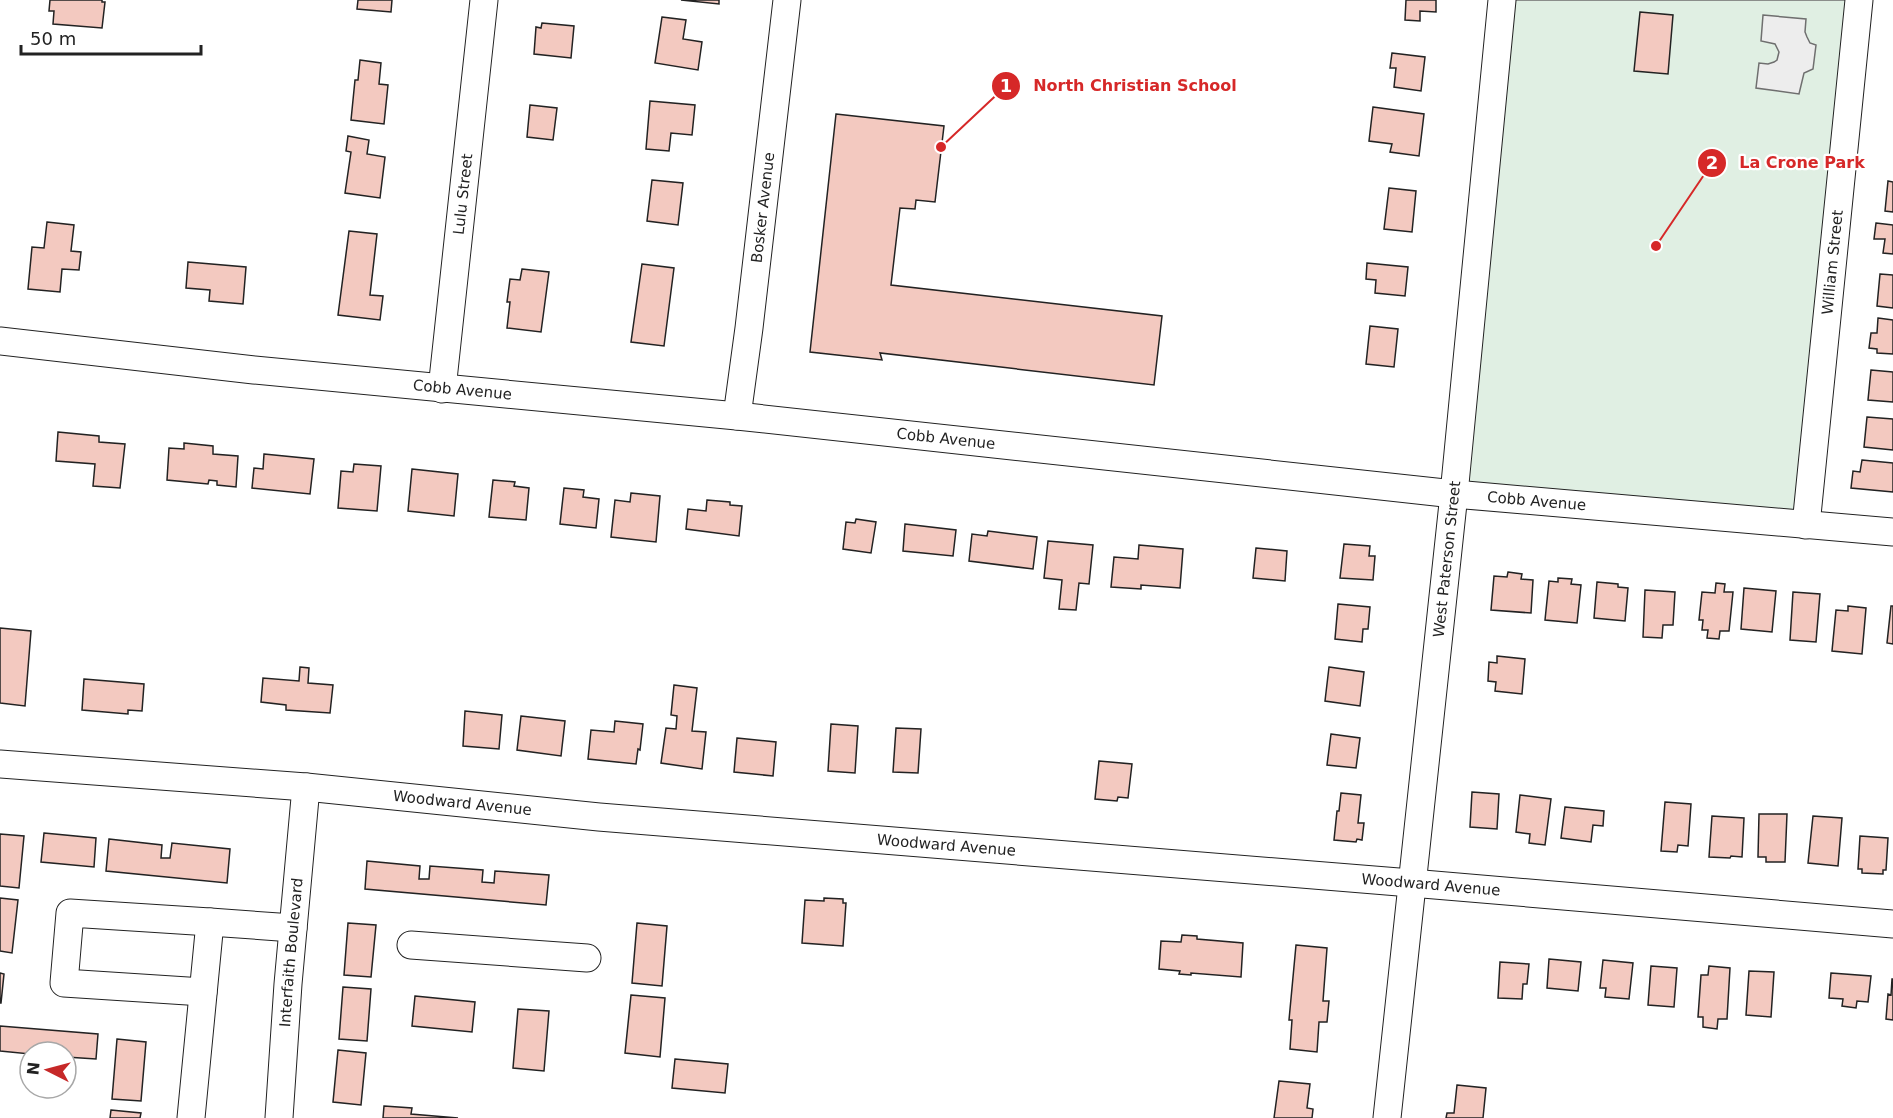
<svg xmlns="http://www.w3.org/2000/svg" width="1893" height="1118" viewBox="0 0 1893 1118" font-family="'DejaVu Sans',sans-serif">
  <style>
    .green { fill: #e0efe3; stroke: #6f6f6f; stroke-width: 1.5 }
    .parking { fill: #ededed; stroke: #6f6f6f; stroke-width: 1.5 }
    .building { fill: #f3c9c0; stroke: #222; stroke-width: 1.5 }
    .lines { fill: none; stroke-linecap: round; stroke-linejoin: round }
    .minor-casing { stroke: #222; stroke-width: 29 }
    .minor { stroke: #fff; stroke-width: 27 }
    .labels { text-anchor: middle; stroke-width: 4.5; stroke-linejoin: round; paint-order: stroke }
    .street-label { font-size: 15px; fill: #222; stroke: #fff }
    .leader { fill: none; stroke: #d62828; stroke-width: 2 }
    .callout-dot { fill: #d62828; stroke: #fff; stroke-width: 2 }
    .mark-label { font-size: 18px; text-anchor: middle; font-weight: bold; fill: #fff }
    .callout-label { font-size: 16px; text-anchor: middle; font-weight: bold; fill: #d62828; stroke: #fff; stroke-width: 4.5; stroke-linejoin: round; paint-order: stroke }
  </style>
  <rect width="100%" height="100%" fill="#fff"/>
  <path class="green" d="M1502,0H1859L1806,525L1454,494Z"/>
  <path class="parking" d="M1763,15L1806,19L1805,32L1807,37L1810,43L1816,45L1813,69L1804,73L1799,94L1756,88L1759,63L1768,64L1774,62L1777,60L1779,52L1775,44L1761,41Z"/>
  <path class="building" d="M50,0H102V2H105L102,28L53,24L54,11H49Z
    M358,0H392L391,12L357,9Z
    M681,0H719V4Z
    M1406,0H1436V12L1420,11V21L1405,20Z
    M1640,12L1673,15L1668,74L1634,71Z
    M662,17L686,20L683,39L702,42L698,70L655,63Z
    M542,23L574,26L571,58L534,54L536,27L541,28Z
    M1392,53L1425,57L1421,91L1394,87L1396,68H1390Z
    M360,60L381,63L379,84L388,85L384,124L351,120L355,80H358Z
    M650,101L695,105L692,135L671,133L669,151L646,149Z
    M530,105L557,108L553,140L527,137Z
    M1373,107L1424,114L1419,156L1390,152L1392,144L1369,141Z
    M836,114L944,126L935,202L916,200L915,209L900,208L891,285L1162,316L1154,385L880,353L882,360L810,352Z
    M348,136L369,140L367,154L385,157L380,198L345,193L351,152L346,151Z
    M652,180L683,183L678,225L647,221Z
    M1888,181L1893,182V212L1885,211Z
    M1389,188L1416,191L1412,232L1384,229Z
    M47,222L74,225L71,251L81,252L79,270L62,269L60,292L28,289L32,247L44,248Z
    M1876,223L1893,225V254L1883,253L1885,239H1874Z
    M349,231L377,234L370,295L383,296L380,320L338,315Z
    M188,262L246,267L243,304L209,301L210,290L186,288Z
    M1367,263L1408,267L1405,296L1375,293L1376,280L1366,279Z
    M642,264L674,268L664,346L631,342Z
    M522,269L549,272L541,332L507,328L510,302H507L510,279L520,280Z
    M1880,274L1893,275V308L1877,306Z
    M1878,318L1893,320V354L1877,353V349L1869,348L1871,333H1877Z
    M1370,326L1398,329L1394,367L1366,364Z
    M1871,370L1893,372V402L1868,400Z
    M1867,417L1893,419V450L1864,447Z
    M58,432L99,436V442L125,444L120,488L93,486L95,464L56,461Z
    M184,443L213,446V454L238,456L236,487L217,485V481L209,480L208,484L167,480L169,448L184,449Z
    M264,454L314,459L310,494L252,488L254,468L263,469Z
    M1862,460L1893,463V492L1851,488L1853,471L1860,472Z
    M354,464L381,466L377,511L338,508L341,471L353,472Z
    M412,469L458,474L454,516L408,511Z
    M493,480L515,482L514,486L529,488L526,520L489,517Z
    M564,488L584,490L583,497L599,499L596,528L560,524Z
    M631,493L660,496L656,542L611,537L615,500L630,502Z
    M707,500L730,502V505L742,506L739,536L686,529L688,509L706,511Z
    M856,519L876,522L871,553L843,549L846,522L855,523Z
    M905,524L956,530L953,556L903,551Z
    M988,531L1037,537L1033,569L969,561L972,534L987,536Z
    M1048,541L1093,545L1089,584L1079,583L1076,610L1059,609L1062,580L1044,578Z
    M1344,544L1370,546L1369,556H1375L1373,580L1340,578Z
    M1139,545L1183,549L1180,588L1141,585V589L1111,587L1114,557L1138,559Z
    M1256,548L1287,551L1285,581L1253,578Z
    M1508,572L1522,574L1521,579L1533,580L1531,613L1491,610L1494,576L1507,577Z
    M1558,578L1572,579L1571,584L1581,585L1577,623L1545,620L1549,581L1558,582Z
    M1597,582L1618,584V587L1628,588L1625,621L1594,618Z
    M1716,583L1725,584L1724,592H1733L1729,631H1720L1719,639L1707,638L1708,630H1702L1703,620H1699L1702,592L1715,593Z
    M1744,588L1776,591L1772,632L1741,629Z
    M1645,590L1675,592L1673,625H1663L1662,638L1643,637Z
    M1793,592L1820,594L1816,642L1790,640Z
    M1338,604L1370,607L1368,629H1363L1362,642L1335,639Z
    M1848,606L1866,608L1862,654L1832,651L1836,610L1848,611Z
    M1891,606H1893V644L1887,643Z
    M0,628L31,631L25,706L0,703Z
    M1497,656L1525,659L1522,694L1495,691L1496,682L1488,681L1489,662L1497,663Z
    M300,667L309,668L308,683L333,685L330,713L286,710V705L261,702L263,678L299,681Z
    M1329,667L1364,672L1360,706L1325,701Z
    M84,679L144,684L142,711L128,710V714L82,710Z
    M674,685L697,688L692,731L706,732L702,769L661,763L666,728L676,729L677,716L671,715Z
    M465,711L502,715L499,749L463,746Z
    M521,716L565,721L561,756L517,750Z
    M615,721L643,724L640,750L638,749L636,764L588,759L591,730L614,732Z
    M831,724L858,726L855,773L828,771Z
    M896,728L921,729L918,773L893,772Z
    M1331,734L1360,738L1356,768L1327,765Z
    M737,738L776,742L773,776L734,772Z
    M1099,761L1132,764L1128,798L1118,797L1117,801L1095,799Z
    M1472,792L1499,794L1497,829L1470,827Z
    M1341,793L1361,795L1358,823H1364L1362,840L1357,839L1356,842L1334,840L1337,811H1339Z
    M1520,795L1551,799L1545,845L1529,843L1530,834L1516,832Z
    M1665,802L1691,804L1688,846L1678,845L1677,852L1661,851Z
    M1565,807L1604,811L1603,826L1593,825L1591,842L1561,838Z
    M1759,814H1787L1785,862H1766V857H1758Z
    M1712,816L1744,818L1742,857L1731,856L1730,858L1709,857Z
    M1813,816L1842,818L1838,866L1808,863Z
    M44,833L96,838L94,867L41,862Z
    M0,834L24,836L19,888L0,886Z
    M1860,836L1888,838L1886,870H1883V874L1862,873V869H1858Z
    M109,839L162,845L161,858H170L172,843L230,849L227,883L106,871Z
    M367,861L420,866L419,879H429L430,866L483,870L482,882L494,883L495,871L549,875L546,905L365,889Z
    M0,898L18,900L12,953L0,951Z
    M824,898L843,899V903H846L843,946L802,943L805,900L824,901Z
    M348,923L376,925L371,977L344,975Z
    M637,923L667,926L662,986L632,983Z
    M1182,935L1197,936V939L1243,943L1241,977L1191,973V975L1179,974L1180,971L1159,969L1161,941L1181,942Z
    M1296,945L1327,948L1323,1001H1329L1327,1022H1319L1317,1052L1290,1049L1292,1020H1289Z
    M1549,959L1581,962L1578,991L1547,988Z
    M1603,960L1633,963L1629,999L1605,997L1606,988H1600Z
    M1500,962L1529,964L1527,984H1523L1522,999L1498,998Z
    M1651,966L1677,968L1674,1007L1648,1005Z
    M1709,966L1730,968L1727,1019H1718L1717,1029L1703,1027V1017H1698L1701,975H1708Z
    M1749,971L1774,972L1771,1017L1746,1015Z
    M0,973L4,974L1,1003H0Z
    M1831,973L1871,976L1868,1002L1857,1001L1856,1008L1842,1006L1843,999L1829,998Z
    M1892,979H1893V1020L1886,1019L1888,994L1891,995Z
    M343,987L371,989L367,1041L339,1039Z
    M631,995L665,998L660,1057L625,1053Z
    M415,996L475,1002L472,1032L412,1026Z
    M518,1009L549,1011L544,1071L513,1068Z
    M0,1026L98,1034L96,1059L66,1057V1052H30V1054L0,1051Z
    M117,1039L146,1042L141,1101L112,1099Z
    M338,1050L366,1053L361,1105L333,1102Z
    M675,1059L728,1064L725,1093L672,1088Z
    M1279,1081L1310,1084L1307,1108L1313,1109L1312,1118H1274Z
    M1457,1085L1486,1088L1483,1118H1446L1447,1113H1454Z
    M384,1106L412,1108L411,1114L458,1118H383Z
    M111,1110L141,1113L140,1118H110Z"/>
  <g class="lines">
    <g class="minor-casing">
      <g id="minor">
        <path id="s1" d="M0,341L254,370L737,416L1454,494L1893,532"/>
        <path id="s2" d="M442,389L484,0"/>
        <path id="s3" d="M737,416L749,328L787,0"/>
        <path id="s4" d="M1806,525L1859,0"/>
        <path id="s5" d="M0,764L306,787L599,817L1411,883L1893,924"/>
        <path d="M411,945L587,958"/>
        <path d="M203,992L64,983L70,913L210,922"/>
        <path d="M191,1118L210,922L293,928"/>
        <path id="s6" d="M279,1118L288,984L306,787"/>
        <path id="s7" d="M1387,1118L1454,494L1502,0"/>
      </g>
    </g>
    <use href="#minor" class="minor"/>
  </g>
  <g class="labels">
    <g class="street-label">
      <text dy="5" stroke="none"><textPath href="#s2" startOffset="196">Lulu Street</textPath></text>
      <text dy="5" stroke="none"><textPath href="#s3" startOffset="210">Bosker Avenue</textPath></text>
      <text dy="5" stroke="none"><textPath href="#s4" startOffset="264">William Street</textPath></text>
      <text dy="5" stroke="none"><textPath href="#s1" startOffset="465">Cobb Avenue</textPath></text>
      <text dy="5" stroke="none"><textPath href="#s1" startOffset="951">Cobb Avenue</textPath></text>
      <text dy="5" stroke="none"><textPath href="#s1" startOffset="1545">Cobb Avenue</textPath></text>
      <text dy="5" stroke="none"><textPath href="#s7" startOffset="562">West Paterson Street</textPath></text>
      <text dy="5" stroke="none"><textPath href="#s5" startOffset="464">Woodward Avenue</textPath></text>
      <text dy="5" stroke="none"><textPath href="#s5" startOffset="950">Woodward Avenue</textPath></text>
      <text dy="5" stroke="none"><textPath href="#s5" startOffset="1436">Woodward Avenue</textPath></text>
      <text dy="5" stroke="none"><textPath href="#s6" startOffset="166">Interfaith Boulevard</textPath></text>
    </g>
  </g>
  <path class="leader" d="M941 147L1006 86M1656 246L1712 163"/>
  <g class="callout-dot">
    <circle cx="941" cy="147" r="6"/>
    <circle cx="1656" cy="246" r="6"/>
    <circle cx="1006" cy="86" r="15"/>
    <circle cx="1712" cy="163" r="15"/>
  </g>
  <g class="mark-label">
    <text x="1006" y="92">1</text>
    <text x="1712" y="169">2</text>
  </g>
  <g class="callout-label">
    <text x="1135" y="91">North Christian School</text>
    <text x="1802" y="168">La Crone Park</text>
  </g>
  <g transform="translate(48 1070) rotate(276)"><circle r="28" fill="#ffffff" stroke="#a7a7a7" stroke-width="1.5"/>
  <path d="M0-4.5L10 22L0 15L-10 22Z" fill="#c62828"/>
  <text y="-9" font-size="16" font-weight="bold" text-anchor="middle" fill="#222222">N</text>
  </g>
  <path d="M21 45v9h180v-9" fill="none" stroke="#222222" stroke-width="3"/>
  <text x="30" y="45" font-size="18" fill="#222222" stroke="#ffffff" stroke-width="4.5" paint-order="stroke">50 m</text>
</svg>
